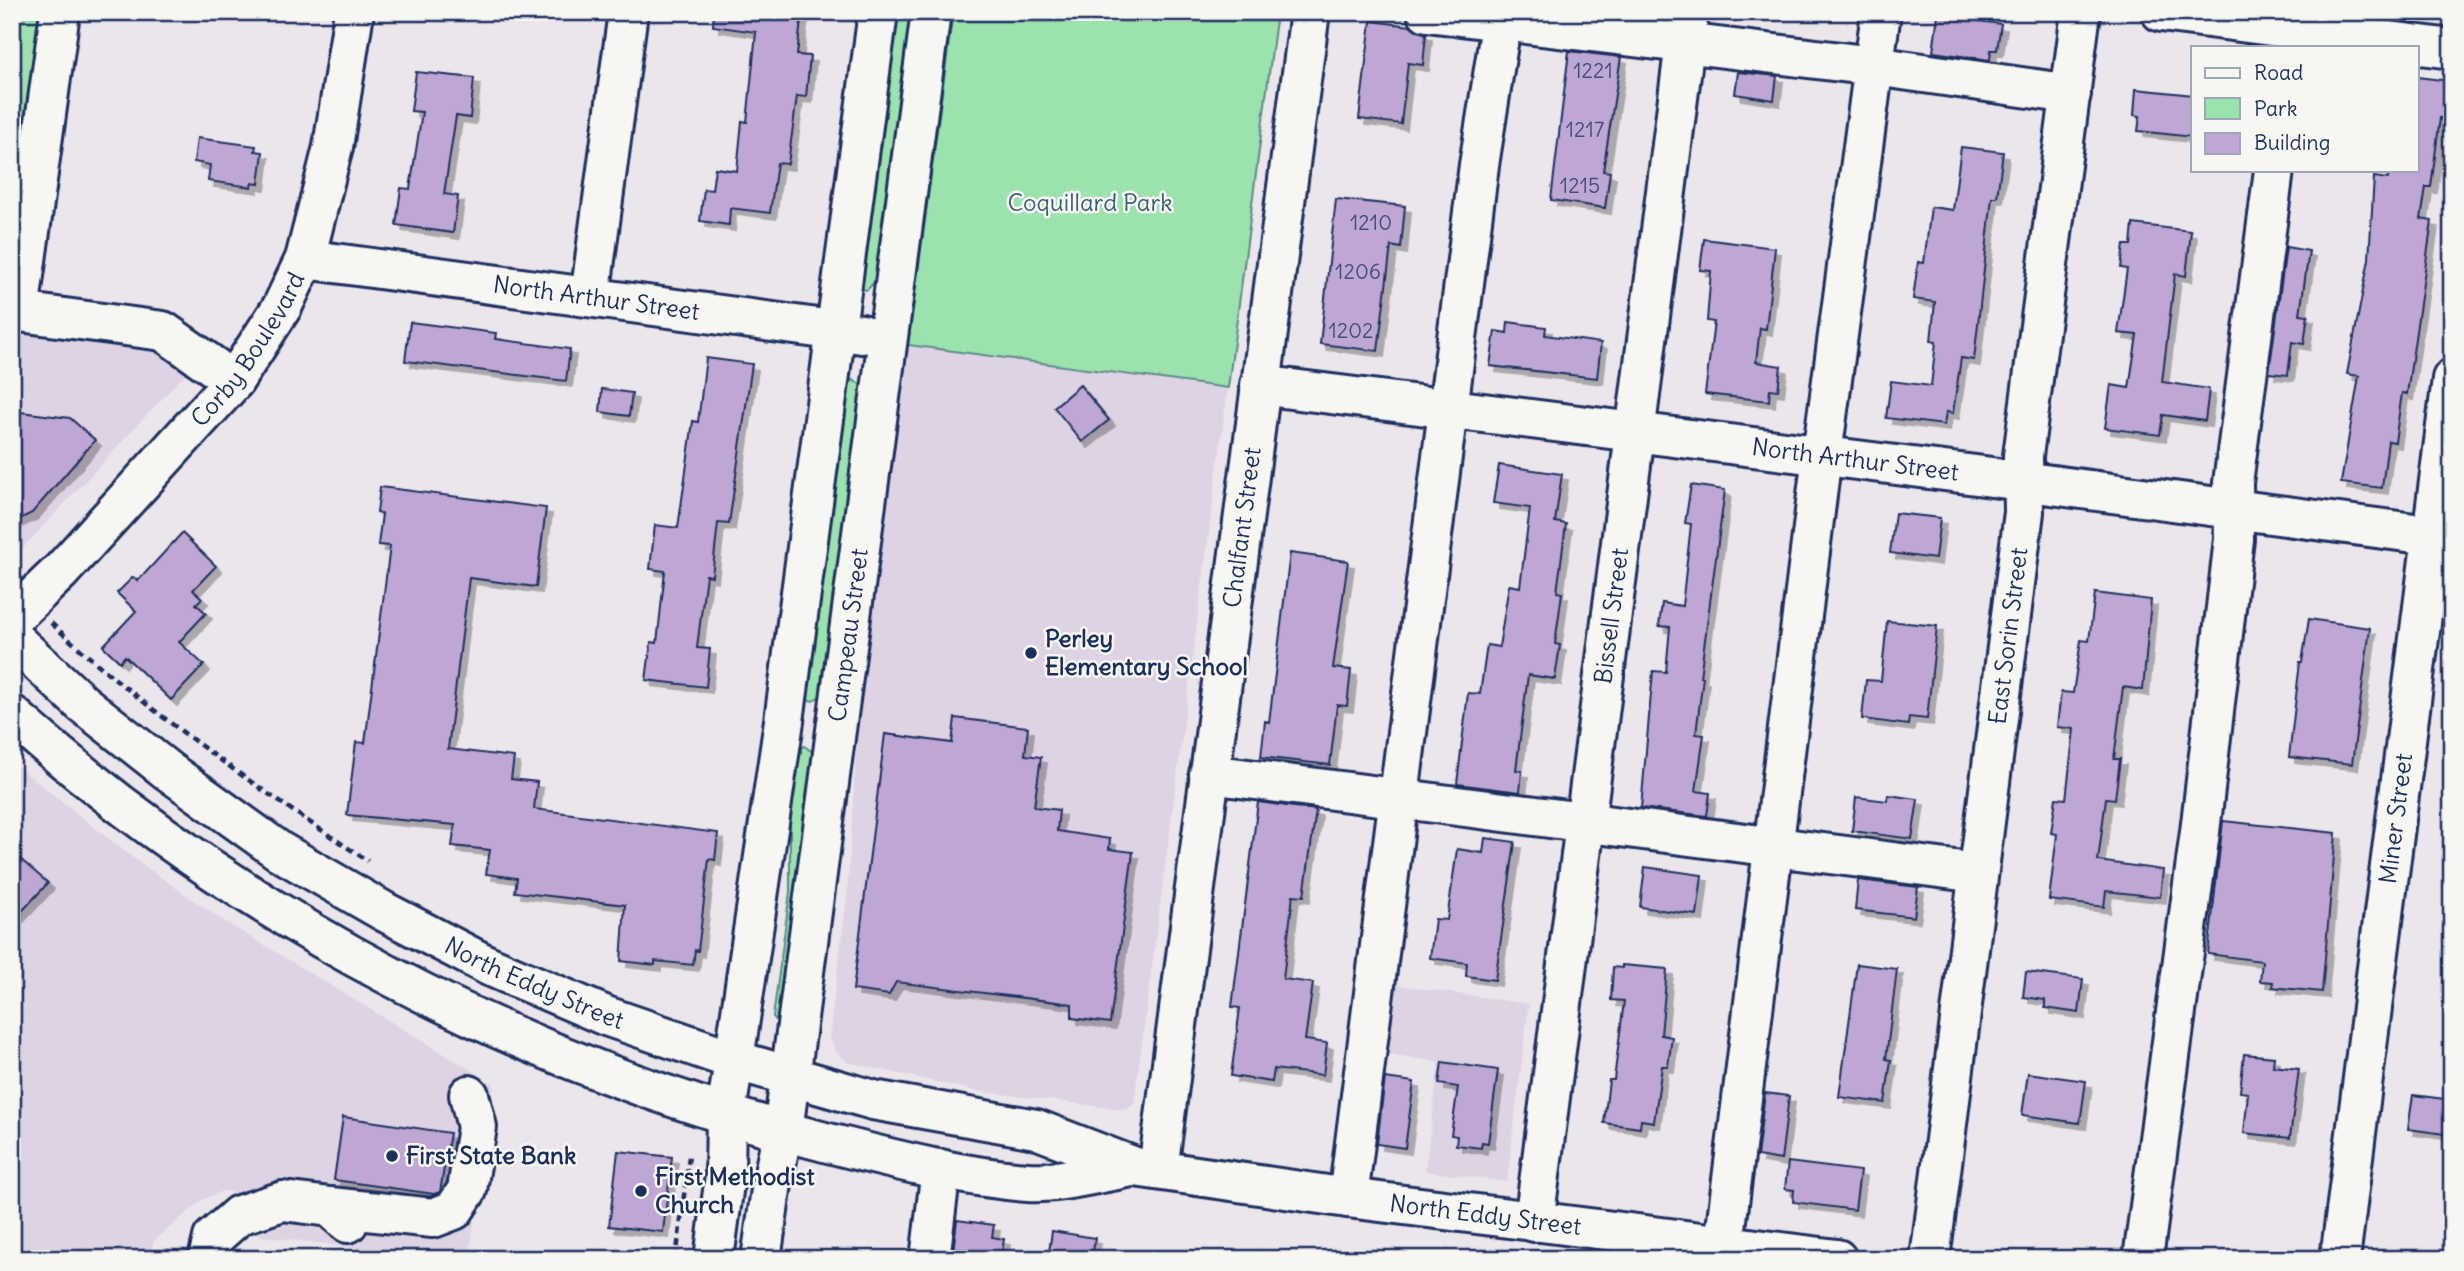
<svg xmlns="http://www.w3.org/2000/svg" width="2464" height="1271" viewBox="0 0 2464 1271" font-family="Delius,sans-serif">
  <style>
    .built { fill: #ded3e5 }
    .green { fill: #9ce2af; stroke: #5c8886; stroke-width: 2 }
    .building { fill: #bfa7d5; stroke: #1b2f5e; stroke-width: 2; filter: url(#shadow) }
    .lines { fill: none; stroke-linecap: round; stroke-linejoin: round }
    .minor-casing { stroke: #1b2f5e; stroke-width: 44 }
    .major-casing { stroke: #1b2f5e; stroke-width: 44 }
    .path { stroke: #1b2f5e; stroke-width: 4.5; stroke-dasharray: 7 5; stroke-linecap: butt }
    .minor { stroke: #f6f6f2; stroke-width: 38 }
    .major { stroke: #f6f6f2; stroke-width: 38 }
    .poi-dot { fill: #1b2f5e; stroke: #f6f6f2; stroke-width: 2.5 }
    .labels { text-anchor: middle; stroke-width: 5; stroke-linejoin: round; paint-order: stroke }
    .number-label { font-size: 21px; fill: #444d7c }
    .park-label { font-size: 24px; fill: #3b5c72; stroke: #f6f6f2 }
    .street-label { font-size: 24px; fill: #1b2f5e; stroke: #f6f6f2 }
    .poi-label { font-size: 24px; font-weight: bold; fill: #1b2f5e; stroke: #f6f6f2; text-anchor: start }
  </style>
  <defs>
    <filter id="shadow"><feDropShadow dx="6" dy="6" stdDeviation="0" flood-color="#0004"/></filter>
  </defs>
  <rect width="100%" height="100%" fill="#ebe6ec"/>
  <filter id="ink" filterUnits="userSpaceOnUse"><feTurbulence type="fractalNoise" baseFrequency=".0143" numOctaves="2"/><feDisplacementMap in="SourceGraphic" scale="14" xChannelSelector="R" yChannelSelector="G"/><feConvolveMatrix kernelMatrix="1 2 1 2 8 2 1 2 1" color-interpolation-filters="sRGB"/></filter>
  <g filter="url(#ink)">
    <path class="built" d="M12,327L163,347L186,373L12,560Z
      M908,345L1228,388L1134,1104L1126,1110L976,1091L847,1062L836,1052L829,1037L847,896L857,739Z
      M12,762L132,857L219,918L494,1084L469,1259H390L388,1252L261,1236L231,1192L223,1191L204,1199L154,1241L148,1259H12Z
      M1383,983L1529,1004L1507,1182L1425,1171L1439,1062L1373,1052Z"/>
    <path class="green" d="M12,12H53L12,283Z
      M888,12H912L878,278L867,290L861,289Z
      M953,12H1277L1228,388L908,345Z
      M850,379L861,384L864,390L823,694L813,701L803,698L843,381Z
      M804,746L814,753L777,1021L773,1017L790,892V759L798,747Z"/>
    <path class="building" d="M714,12H802L797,55L810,56L806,97L797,96L788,164L777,163L770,213L730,208L729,225L700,221L704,189L712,190L715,168L737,171L742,121L747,122L756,32L713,26Z
      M1938,15L2001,24L1997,50H1991L1990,60L1933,52Z
      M1371,21L1411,26L1426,34L1423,65L1408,63L1401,124L1359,119Z
      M1569,51L1621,57L1603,171L1610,172L1605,208L1551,200Z
      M416,72L474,78L470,118L456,116L444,194L458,196L453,233L396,225L401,188L410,189L422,112L411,111Z
      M1738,72L1777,76L1774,100L1735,94Z
      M2417,77L2451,81L2446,119L2440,118L2431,187H2426L2421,219L2432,221L2407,394L2402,393L2395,442L2388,441L2382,488L2341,483L2359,376L2347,374L2369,259L2374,177L2388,179L2390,170H2417Z
      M2136,89L2193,95V137L2138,131L2140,116L2134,115Z
      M197,138L256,146L255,151L263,152L259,184L252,183L251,187L208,181L210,165L194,162Z
      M1961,147L2003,152L1997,197H1992L1974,360L1961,358L1953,413L1946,412L1944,425L1886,418L1891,381L1931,386L1936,342L1931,341L1935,302L1913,299L1918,262L1924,263L1931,207L1953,210Z
      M1336,199L1405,206L1401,248L1391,246L1378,351L1320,344Z
      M2133,224L2191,231L2186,276L2175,274L2162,382L2209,389L2205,421L2163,415L2160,435L2105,428L2111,385L2129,388L2137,335L2118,333L2127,269L2121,268L2124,245H2131Z
      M1704,239L1775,248L1766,329L1760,328L1756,362L1781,366L1778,390L1770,389L1769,401L1705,394L1714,322L1707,321L1711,271L1700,270Z
      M2286,247L2309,251L2300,314L2308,315L2304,344L2292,342L2288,375L2269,373Z
      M410,322L496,333L495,339L570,349L566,381L405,361Z
      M1508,322L1546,327L1545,335L1601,343L1597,378L1490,366L1495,331L1507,333Z
      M706,358L752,364L729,524L718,523L712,576L706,575L697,648L710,649L706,687L646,680L651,642L657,643L665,571L650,569L655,525L678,528L693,421L698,422Z
      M1080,385L1109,420L1082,442L1054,407Z
      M602,389L632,393L629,416L600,412Z
      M12,411L70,418L95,440L32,513L12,523Z
      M1499,465L1562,474L1555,522L1566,524L1557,592L1562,593L1555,644L1560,645L1555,679L1528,675L1516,770L1522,771L1520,792L1457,784L1468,693L1480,694L1487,645L1499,647L1509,585L1520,587L1530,508L1493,503Z
      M1691,485L1725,490L1700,677H1703L1696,734L1704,735L1696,791L1710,793L1707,816L1641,808L1653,671L1666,672L1670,627L1659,626L1662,603L1682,606L1691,524L1685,523Z
      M380,487L546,508L536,587L469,578L448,749L514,757L511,779L537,782L534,809L718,833L715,860L709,859L698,951L695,950L693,965L655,961V965L621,961L625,905L515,892L517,878L486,874L490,850L452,846L455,825L347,815L356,742L365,743L390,546L378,545L382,514L377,513Z
      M1895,513L1940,518L1935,559L1890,553Z
      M182,533L216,566L193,590L202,598L196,604L206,613L179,642L204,665L171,700L125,656L120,662L103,646L136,611L117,593L133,577L138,581Z
      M1290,553L1348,561L1333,668L1351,670L1347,706L1337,705L1330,765L1261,757L1265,721L1269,722Z
      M2095,593L2151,600L2143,690L2123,687L2114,759H2120L2115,799L2106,798L2098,861L2163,870L2160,897L2106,891L2104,907L2049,900L2057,834L2051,833L2056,798L2066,799L2074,729L2057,727L2061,692L2073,693L2081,640L2089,641Z
      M2309,619L2370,628L2352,764L2289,757L2300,662H2302Z
      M1887,621L1937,626L1927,719L1909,717L1908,725L1862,719L1866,680L1881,681Z
      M955,718L1028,727L1025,755L1041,757L1034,807L1059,810L1057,831L1110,839L1109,849L1133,852L1110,1023L1072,1018V1004L896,982L889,995L853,990L885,734L952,743Z
      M1888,795L1918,799L1912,839L1852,831L1856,797L1887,801Z
      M1258,802L1316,810L1304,896L1293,895L1283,979L1313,983L1305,1040L1327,1043L1323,1075L1274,1069L1272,1082L1231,1076L1240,1008L1232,1007Z
      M2223,821L2336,833L2322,992L2272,987L2273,982L2260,981L2262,961L2208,954Z
      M1485,838L1515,842L1495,980L1466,976L1467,963L1430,958L1435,919L1447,920L1457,849L1483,853Z
      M12,852L48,883L12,922Z
      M1645,867L1702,875L1697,915L1640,907Z
      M1858,880L1918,887L1914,917L1855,910Z
      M1857,964L1897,969L1886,1059L1891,1060L1885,1103L1839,1097Z
      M1622,965L1667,969L1661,1035L1672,1037L1668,1066H1662L1654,1122L1641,1120L1640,1128L1604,1123L1609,1080H1614L1624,1001L1611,1000L1613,967L1622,968Z
      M2026,972L2083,979L2079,1013L2045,1008V1000L2023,997Z
      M2244,1054L2274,1057L2273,1066L2299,1069L2290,1138L2244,1133L2248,1093L2240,1092Z
      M1442,1062L1498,1070L1488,1143L1482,1142L1481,1148L1456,1145L1457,1136L1451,1135L1458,1087L1439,1084Z
      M2028,1073L2086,1081L2080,1123L2022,1115Z
      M1385,1078L1414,1082L1405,1148L1377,1144Z
      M1765,1093L1789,1096L1781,1160L1757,1156Z
      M2413,1095L2452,1100V1135L2408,1129Z
      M343,1117L450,1133L440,1192L434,1194L334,1180Z
      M618,1151L672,1157L663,1232L609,1226Z
      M1788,1162L1860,1171L1855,1210L1793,1202L1794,1190L1785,1189Z
      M957,1220L994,1225L992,1237L1004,1239L1001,1259H952Z
      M1052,1231L1095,1238L1092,1259H1048Z"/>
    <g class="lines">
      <g class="minor-casing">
        <g id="minor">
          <path d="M1427,12L1874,66L2071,94"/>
          <path d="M2161,12L2452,49"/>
          <path id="s1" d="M305,259L862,334"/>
          <path d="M590,297L628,12"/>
          <path d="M12,311L163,331L234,381"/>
          <path d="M19,312L60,12"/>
          <path id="s2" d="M1260,385L1984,476L2452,538"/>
          <path id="s3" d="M12,618L61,571L234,381L282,307L305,259L333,147L354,12"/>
          <path d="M1209,774L1978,873"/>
          <path id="s4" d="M1158,1170L1310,12"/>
          <path d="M1348,1198L1479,165L1503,12"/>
          <path d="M330,1207L433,1218L454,1210L467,1190L477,1127L469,1095"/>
          <path id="s5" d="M1534,1222L1689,12"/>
          <path d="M1724,1244L1822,455L1881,12"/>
          <path d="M208,1259L213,1238L239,1215L283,1201L330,1207L348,1223"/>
          <path d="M714,1259L725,1176L726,1114L784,721L878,12"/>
          <path id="s6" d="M761,1259L772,1183L783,1131L931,12"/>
          <path d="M930,1259L941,1169"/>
          <path id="s7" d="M1930,1259L2024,512L2023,456L2081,12"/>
          <path d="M2143,1259L2200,832L2234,539L2233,483L2274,170"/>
          <path id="s8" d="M2340,1259L2452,379"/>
        </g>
      </g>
      <g class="major-casing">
        <g id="major">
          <path id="s9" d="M12,638L83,704L168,771L279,851L385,912L487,965L606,1016L734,1060L873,1100L1036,1129L1135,1167L1348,1198L1837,1259"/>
          <path d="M12,715C243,920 522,1065 821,1141C888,1158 959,1177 1028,1182C1059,1184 1102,1172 1133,1167"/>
        </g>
      </g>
      <path class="path" d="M51,623C149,713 257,788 368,861
        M676,1259L689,1156"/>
      <use href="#minor" class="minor"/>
      <use href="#major" class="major"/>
    </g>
  </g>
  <g class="poi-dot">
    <circle cx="1031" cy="653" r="7"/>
    <circle cx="392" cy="1156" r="7"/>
    <circle cx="641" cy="1191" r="7"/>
  </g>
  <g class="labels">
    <g class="number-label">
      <text x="1593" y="78">1221</text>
      <text x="1585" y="137">1217</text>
      <text x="1580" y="193">1215</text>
      <text x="1371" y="230">1210</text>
      <text x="1358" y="279">1206</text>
      <text x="1351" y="338">1202</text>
    </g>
    <g class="park-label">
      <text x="1090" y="211">Coquillard Park</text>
    </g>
    <g class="street-label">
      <text dy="8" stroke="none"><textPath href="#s1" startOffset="294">North Arthur Street</textPath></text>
      <text dy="8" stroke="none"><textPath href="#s3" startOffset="359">Corby Boulevard</textPath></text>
      <text dy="8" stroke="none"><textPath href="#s2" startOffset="600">North Arthur Street</textPath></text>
      <text dy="8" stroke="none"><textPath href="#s4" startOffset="648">Chalfant Street</textPath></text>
      <text dy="8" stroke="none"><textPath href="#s5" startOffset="611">Bissell Street</textPath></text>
      <text dy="8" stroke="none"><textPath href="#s6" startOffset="630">Campeau Street</textPath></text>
      <text dy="8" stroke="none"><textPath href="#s7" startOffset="628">East Sorin Street</textPath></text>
      <text dy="8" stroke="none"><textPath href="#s8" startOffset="444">Miner Street</textPath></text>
      <text dy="8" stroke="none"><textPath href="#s9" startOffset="630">North Eddy Street</textPath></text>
      <text dy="8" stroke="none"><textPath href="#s9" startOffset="1614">North Eddy Street</textPath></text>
    </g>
    <g class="poi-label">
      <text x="1045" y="647">Perley<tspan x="1045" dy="28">Elementary School</tspan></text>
      <text x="406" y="1164">First State Bank</text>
      <text x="655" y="1185">First Methodist<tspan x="655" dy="28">Church</tspan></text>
    </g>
  </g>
  <rect width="2464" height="1271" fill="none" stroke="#f6f6f2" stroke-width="42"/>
  <rect x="21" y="21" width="2422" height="1229" fill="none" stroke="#1b2f5e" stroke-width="2.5" filter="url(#ink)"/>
  <rect x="2191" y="46" width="228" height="126" fill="#f6f6f2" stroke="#9ea6b7" stroke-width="2"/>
  <rect x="2205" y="68" width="35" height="10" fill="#f6f6f2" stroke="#9ea6b7" stroke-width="2"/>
  <text x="2254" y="80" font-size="21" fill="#1b2f5e">Road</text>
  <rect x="2205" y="98" width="35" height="21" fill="#9ce2af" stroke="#9ea6b7" stroke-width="2"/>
  <text x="2254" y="116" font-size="21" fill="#1b2f5e">Park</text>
  <rect x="2205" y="133" width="35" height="21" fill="#bfa7d5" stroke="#9ea6b7" stroke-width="2"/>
  <text x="2254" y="150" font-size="21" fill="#1b2f5e">Building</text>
</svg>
